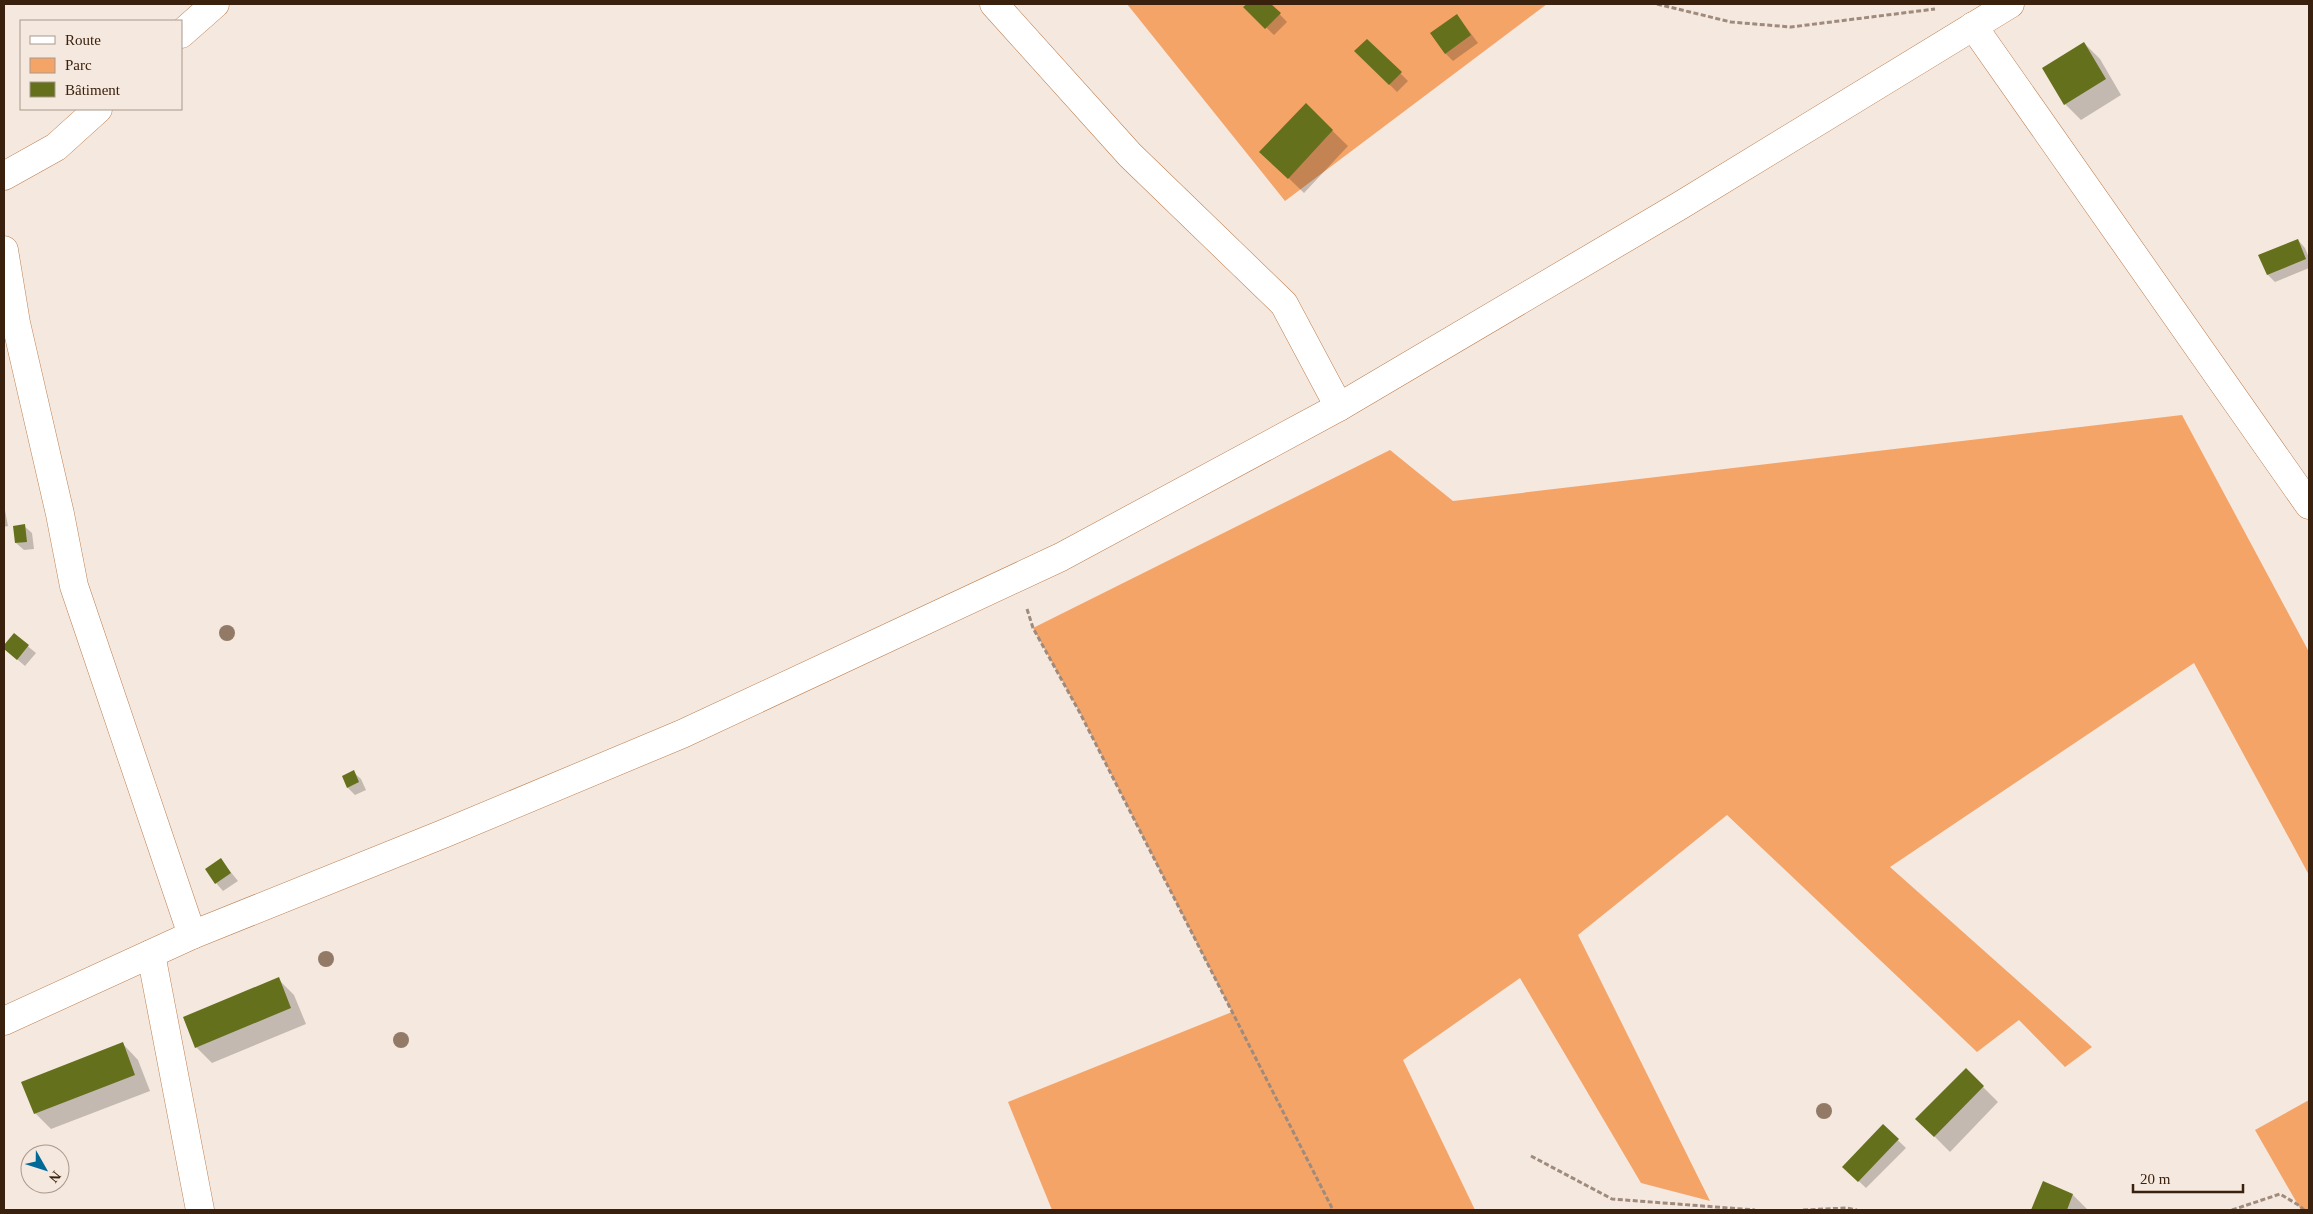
<svg xmlns="http://www.w3.org/2000/svg" width="2313" height="1214" viewBox="0 0 2313 1214" font-family="'Times New Roman',serif">
  <style>
    .green { fill: #f5a468 }
    .shadow { fill: #0003 }
    .building { fill: #65701c }
    .lines { fill: none; stroke-linecap: round; stroke-linejoin: round }
    .minor-casing { stroke: #bc7f50; stroke-width: 29 }
    .tertiary-casing { stroke: #bc7f50; stroke-width: 29 }
    .path { stroke: #9e8b7d; stroke-width: 3; stroke-dasharray: 5 2.5; stroke-linecap: butt }
    .minor { stroke: #fff; stroke-width: 28 }
    .tertiary { stroke: #fff; stroke-width: 28 }
    .tree { fill: #927a66 }
  </style>
  <rect width="100%" height="100%" fill="#f5e8de"/>
  <path class="green" d="M1127,4H1547L1285,201Z
    M2182,415L2309,652V875L2194,663L1890,867L2092,1047L2065,1067L2019,1020L1977,1052L1727,815L1578,935L1710,1201L1641,1183L1520,978L1403,1060L1475,1210H1052L1008,1102L1232,1012L1080,713L1033,628L1390,450L1453,501Z
    M2309,1100V1210H2301L2255,1130Z"/>
  <path class="shadow" d="M1249,4H1270L1287,22L1274,35L1245,7Z
    M1457,15L1478,43L1453,61L1445,53Z
    M1367,40L1408,81L1397,92L1356,51Z
    M2084,43L2100,59L2121,95L2081,120L2065,104Z
    M1306,105L1348,146L1304,193L1277,167Z
    M2298,240L2305,248L2309,258V268L2275,282L2268,275L2260,256Z
    M4,505L8,526L4,527Z
    M24,526L32,533L34,549L24,550L16,543Z
    M14,635L36,653L25,666L4,648Z
    M353,772L361,779L366,790L355,795L348,788L343,777Z
    M221,860L238,881L223,891L216,883Z
    M278,979L294,995L306,1024L212,1063L196,1047Z
    M123,1044L138,1060L150,1091L51,1129L35,1113Z
    M1966,1070L1998,1102L1950,1152L1917,1119Z
    M1883,1126L1906,1148L1866,1188L1844,1167Z
    M2044,1183L2073,1195L2088,1210H2033Z"/>
  <path class="building" d="M1247,4H1271L1281,13L1265,29L1243,7Z
    M1457,14L1471,35L1445,54L1430,33Z
    M1367,39L1402,72L1389,85L1354,51Z
    M2084,42L2106,79L2064,105L2042,68Z
    M1306,103L1333,130L1288,179L1259,152Z
    M2298,239L2306,259L2267,275L2258,255Z
    M25,524L27,542L15,543L13,526Z
    M14,633L29,645L17,660L4,649V645Z
    M354,770L359,782L347,788L342,776Z
    M221,858L231,873L215,884L205,869Z
    M279,977L291,1008L195,1048L183,1017Z
    M123,1042L135,1075L34,1114L21,1082Z
    M1966,1068L1984,1086L1934,1137L1915,1119Z
    M1883,1124L1899,1139L1858,1182L1842,1167Z
    M2043,1181L2073,1194L2067,1210H2031Z"/>
  <g class="lines">
    <g class="minor-casing">
      <path id="minor" d="M994,4L1130,155L1284,304L1339,407
        M1973,26L2309,505
        M181,34L215,4
        M4,176L56,147L98,109
        M4,250L16,323L60,514L74,586L192,935
        M151,954L200,1210"/>
    </g>
    <g class="tertiary-casing">
      <path id="tertiary" d="M4,1021L192,935L443,834L682,734L1061,557L1339,407L1681,205L2010,4"/>
    </g>
    <path class="path" d="M1657,4L1731,22L1791,27L1935,9
      M1027,609L1033,628L1080,713L1333,1210
      M1531,1156L1612,1199L1755,1210
      M1803,1210L1846,1208L1857,1210
      M2232,1210L2280,1194L2300,1206L2304,1210"/>
    <use href="#minor" class="minor"/>
    <use href="#tertiary" class="tertiary"/>
  </g>
  <g class="tree">
    <circle cx="227" cy="633" r="8"/>
    <circle cx="326" cy="959" r="8"/>
    <circle cx="401" cy="1040" r="8"/>
    <circle cx="1824" cy="1111" r="8"/>
  </g>
  <rect width="2313" height="1214" fill="none" stroke="#3a210e" stroke-width="10"/>
  <rect x="20" y="20" width="162" height="90" fill="#f5e8de" stroke="#aa988b"/>
  <rect x="30" y="36" width="25" height="8" fill="#ffffff" stroke="#aa988b"/>
  <text x="65" y="45" font-size="15" fill="#3a210e">Route</text>
  <rect x="30" y="58" width="25" height="15" fill="#f5a468" stroke="#aa988b"/>
  <text x="65" y="70" font-size="15" fill="#3a210e">Parc</text>
  <rect x="30" y="82" width="25" height="15" fill="#65701c" stroke="#aa988b"/>
  <text x="65" y="95" font-size="15" fill="#3a210e">Bâtiment</text>
  <g transform="translate(45 1169) rotate(129)"><circle r="24" fill="#f5e8de" stroke="#aa988b"/>
  <path d="M0-4L9 19L0 12L-9 19Z" fill="#006997"/>
  <text y="-8" font-size="14" font-weight="bold" text-anchor="middle" fill="#3a210e">N</text>
  </g>
  <path d="M2133 1184v8h110v-8" fill="none" stroke="#3a210e" stroke-width="2.5"/>
  <text x="2140" y="1184" font-size="15" fill="#3a210e" stroke="#f5e8de" stroke-width="4" paint-order="stroke">20 m</text>
</svg>
